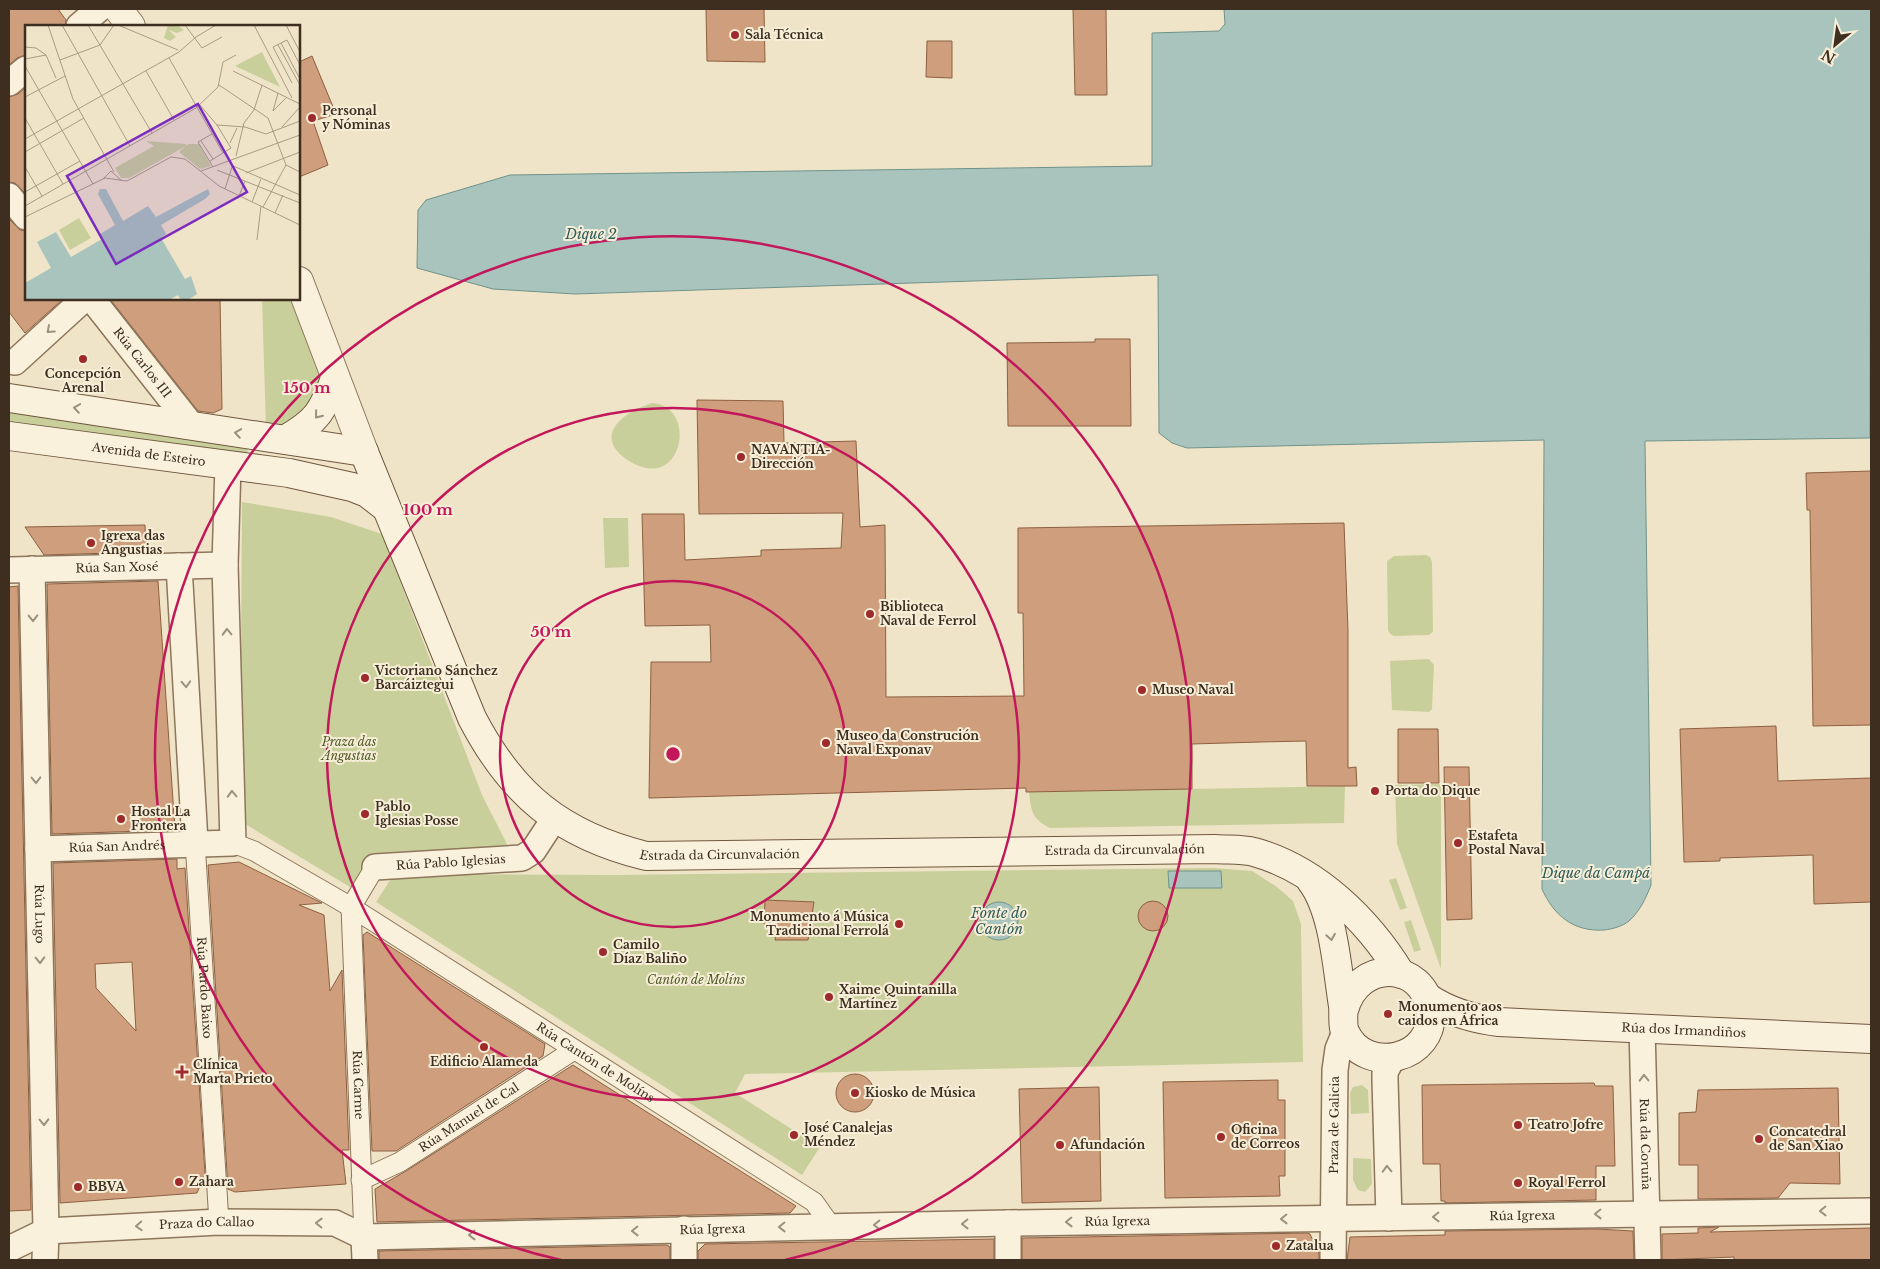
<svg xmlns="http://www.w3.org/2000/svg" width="1880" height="1269" viewBox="0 0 1880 1269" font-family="'Libre Baskerville',serif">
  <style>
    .green { fill: #c9cf9b }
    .water { fill: #a9c4bc; stroke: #6f938a }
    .building { fill: #cf9f7d; stroke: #8d5f41; fill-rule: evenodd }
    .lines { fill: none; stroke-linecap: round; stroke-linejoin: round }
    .pedestrian-casing { stroke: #8d765c; stroke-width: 21 }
    .minor-casing { stroke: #8d765c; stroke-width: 28 }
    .tertiary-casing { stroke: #8d765c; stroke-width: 30 }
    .secondary-casing { stroke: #6f573f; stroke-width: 30 }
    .pedestrian { stroke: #faf1dc; stroke-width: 19 }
    .minor { stroke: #faf1dc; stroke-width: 25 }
    .tertiary { stroke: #faf1dc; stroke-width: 28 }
    .secondary { stroke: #faf1dc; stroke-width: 28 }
    .oneway { stroke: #9c907e }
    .ring { fill: none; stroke: #c2185b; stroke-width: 2.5 }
    .poi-dot { fill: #9e2a2b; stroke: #f7eed8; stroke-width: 2 }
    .labels { text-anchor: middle; stroke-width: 4; stroke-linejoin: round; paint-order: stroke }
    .poi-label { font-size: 12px; font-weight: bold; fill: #3d2e20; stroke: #f7eed8; text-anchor: start }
    .street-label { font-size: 12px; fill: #3d2e20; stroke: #f7eed8 }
    .park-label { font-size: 12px; font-style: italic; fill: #4d5a26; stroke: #f7eed8 }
    .water-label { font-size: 14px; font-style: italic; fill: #2f5d5a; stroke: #f7eed8 }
    .inset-road { fill: none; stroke: #a89b85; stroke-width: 1 }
    .view { fill: #7b2cbf; fill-opacity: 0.15; stroke: #7b2cbf; stroke-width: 2.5 }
    .inset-edge { fill: none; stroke: #3d2e20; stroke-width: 2.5 }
    .centre { fill: #c2185b; stroke: #f7eed8; stroke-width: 2.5 }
    .ring-label { font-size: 15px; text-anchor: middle; font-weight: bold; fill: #c2185b; stroke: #f7eed8; stroke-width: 4; stroke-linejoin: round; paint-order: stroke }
  </style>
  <rect width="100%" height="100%" fill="#f0e4c8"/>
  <path class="green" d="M262,299H292L321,373L322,385L318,400L285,427L266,428Z
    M652,403C700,406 682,498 626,459C592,435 625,411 652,403Z
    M9,411L248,445L247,456L9,427Z
    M242,502L331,517L382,534L482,795L509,848L376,853L355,890L240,821Z
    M603,518H628L629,567L605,568Z
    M1426,555L1430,557L1432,562L1433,632L1429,635L1394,636L1390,634L1388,630L1387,561L1394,556Z
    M1429,659L1434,665L1432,709L1429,712L1392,710L1390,661Z
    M1441,784V969L1397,844L1395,785Z
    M1345,786L1344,823L1050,828C1032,819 1031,811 1029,792Z
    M1214,868L1252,871L1277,887L1293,901L1301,924L1303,1062L745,1074L735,1093L820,1147L802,1175L376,902L394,874L615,875Z
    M1396,878L1407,908L1400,910L1389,880Z
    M1411,920L1421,950L1414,952L1404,922Z
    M1362,1085L1368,1090L1369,1113L1351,1114L1350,1093L1353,1087Z
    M1353,1158L1371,1159L1372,1184L1365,1192L1358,1190L1353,1180Z"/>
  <path class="water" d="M1224,9H1871L1870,438L1645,441L1651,885C1646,898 1640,911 1629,921C1623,926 1613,929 1604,930C1574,932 1554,916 1542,889L1544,440L1187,448L1172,443L1159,433L1158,275L575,294L493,289L417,268L418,210L426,200L510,175L1152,166V33L1219,31L1225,24Z
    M1168,871H1221L1222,888H1169Z
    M980 921a19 19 0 1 1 38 0a19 19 0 1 1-38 0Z"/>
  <path class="building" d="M9,9H58L66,20L65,26H26V55L17,58L9,65Z
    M706,9H764L765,62L707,61Z
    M1073,9H1106L1107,95H1075Z
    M927,41H952V78L926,77Z
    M312,56L336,114L313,121L328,165L299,177V62Z
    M26,87V194L15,183L9,182V97L18,94Z
    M9,219L20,230L26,231V299H63L25,333L9,312Z
    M110,299H220L222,409L213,413L198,411Z
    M1095,339H1130L1131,426H1008L1007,343L1095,342Z
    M697,400L783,401L784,443L856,441L860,527L885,525L886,697L1024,696L1023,613H1018V528L1344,523L1348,631V768L1356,767L1357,786H1307L1306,741L1260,742L1192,744V789L1026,792V788L649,798L651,662H711L710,625L645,626L642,514H684L685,560L761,556V550L841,548L843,513L699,514Z
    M1871,471V725L1813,726L1810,510H1807L1806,473Z
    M145,525L146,552L44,555L25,527Z
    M158,581L175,830L52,834L47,584Z
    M18,586L31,1210L9,1211V587Z
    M1776,726L1778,781L1871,778V902L1814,904L1813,855L1720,858V861L1684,862L1680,729Z
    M1398,729H1438L1439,783H1398Z
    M1444,767H1469L1472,919L1447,920Z
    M177,859V869L185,868L205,1174L197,1193L60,1203L53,863ZM132,962L136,1031L96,988L95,964Z
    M239,862L322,903L299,905L324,915L330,991L342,970L349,1150H342L346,1184L235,1192L228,1189L208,865Z
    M765,900L814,902L808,940H775L777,925L764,924Z
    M1138 916a15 15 0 1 1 30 0a15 15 0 1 1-30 0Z
    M367,932L545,1044L543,1056L396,1151H372L363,935Z
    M573,1065L593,1078L796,1206L790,1213L377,1222L375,1189L406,1171Z
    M836 1093a19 19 0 1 1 38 0a19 19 0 1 1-38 0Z
    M1278,1080V1100H1285V1176H1279L1280,1196L1165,1198L1163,1082Z
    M1594,1083L1595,1086H1613L1615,1166H1596V1200L1445,1203V1201H1441L1440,1164H1423L1422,1085Z
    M1099,1087L1101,1201L1022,1203L1019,1089Z
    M1838,1088L1840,1184L1790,1183L1778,1198L1698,1199V1165H1679V1113L1696,1112L1698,1090Z
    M1719,1227L1710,1232L1871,1228V1260H1734V1257L1662,1260V1234L1698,1233V1228Z
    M1597,1229L1633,1231L1634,1260H1347L1350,1237L1445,1235V1231Z
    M1307,1233L1310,1234L1319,1253V1260H1022V1238Z
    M994,1239V1260H698V1251L705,1244Z
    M667,1245L670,1247V1260H379V1251Z"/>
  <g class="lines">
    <g class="pedestrian-casing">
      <g id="pedestrian">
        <path id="s1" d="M195,842L219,1222"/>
        <path id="s2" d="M233,843L254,851L351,907L814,1202L831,1226"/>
        <path id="s3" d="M351,907L364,1237"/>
        <path d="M351,907L375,867"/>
        <path id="s4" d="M361,1180L400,1162L574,1050"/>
      </g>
    </g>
    <g class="minor-casing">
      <g id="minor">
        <path d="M79,26L99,9"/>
        <path d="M9,83L26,69"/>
        <path d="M9,196L26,217"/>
        <path id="s5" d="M92,299L192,426"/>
        <path d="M15,362L84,299"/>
        <path d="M179,566L195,842"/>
        <path id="s6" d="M32,569L46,1231L45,1260"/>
        <path id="s7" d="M9,570L225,565"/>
        <path id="s8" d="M38,849L233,843L225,565L228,465"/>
        <path id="s9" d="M375,867L522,858L533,851L554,819"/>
        <path id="s10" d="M1642,1028L1648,1260"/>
        <path d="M1389,1218L1385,1080V1072L1392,1059"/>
        <path d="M1008,1223V1260"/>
        <path d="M684,1229V1260"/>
        <path d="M364,1237L365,1260"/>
        <path id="s11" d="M9,1249L46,1231L219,1222L335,1223L364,1237L1008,1223L1871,1211"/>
        <path id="s12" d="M1333,1260L1335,1070L1338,1049L1345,1032"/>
      </g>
    </g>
    <g class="tertiary-casing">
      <path id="tertiary" d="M118,9L131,26
        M299,281L364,452"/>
    </g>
    <g class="secondary-casing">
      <g id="secondary">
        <path d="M9,398L364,452"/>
        <path id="s13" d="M9,436L289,473L352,487L367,493L385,507"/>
        <path d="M286,439C317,421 322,412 335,379"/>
        <path id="s14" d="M364,452L472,718C512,795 561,835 646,856L1215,849C1228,850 1242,849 1254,852C1316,869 1368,920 1401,974"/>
        <path d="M1311,881C1334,911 1337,969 1343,1006C1344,1014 1342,1025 1345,1032C1365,1077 1437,1059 1430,1010C1424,961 1358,958 1344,1010"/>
        <path id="s15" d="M1427,997C1449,1012 1473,1019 1499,1022L1871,1039"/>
      </g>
    </g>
    <use href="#pedestrian" class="pedestrian"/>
    <use href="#minor" class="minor"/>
    <use href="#tertiary" class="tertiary"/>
    <use href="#secondary" class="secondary"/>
  </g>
  <defs><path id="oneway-chevron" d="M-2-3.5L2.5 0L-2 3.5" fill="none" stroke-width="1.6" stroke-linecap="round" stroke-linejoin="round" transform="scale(1.25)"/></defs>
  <g class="oneway">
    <use href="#oneway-chevron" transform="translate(50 330) rotate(138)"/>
    <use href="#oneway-chevron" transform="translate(77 408) rotate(-171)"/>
    <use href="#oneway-chevron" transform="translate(318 415) rotate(129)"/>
    <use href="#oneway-chevron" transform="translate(238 433) rotate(-171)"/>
    <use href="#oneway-chevron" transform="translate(33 618) rotate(89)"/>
    <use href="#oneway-chevron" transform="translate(227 632) rotate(-92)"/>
    <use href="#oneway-chevron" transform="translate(186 684) rotate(87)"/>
    <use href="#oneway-chevron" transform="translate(36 780) rotate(89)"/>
    <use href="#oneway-chevron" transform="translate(232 794) rotate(-92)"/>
    <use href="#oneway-chevron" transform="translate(1331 937) rotate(80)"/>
    <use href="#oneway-chevron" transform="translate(40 960) rotate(89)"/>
    <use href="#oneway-chevron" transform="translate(1644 1078) rotate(-91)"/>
    <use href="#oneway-chevron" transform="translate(44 1122) rotate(89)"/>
    <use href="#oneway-chevron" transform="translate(1387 1169) rotate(-92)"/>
    <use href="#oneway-chevron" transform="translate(1823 1211) rotate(179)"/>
    <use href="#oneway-chevron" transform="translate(1598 1214) rotate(179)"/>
    <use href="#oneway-chevron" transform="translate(1436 1217) rotate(179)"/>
    <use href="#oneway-chevron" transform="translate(1284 1219) rotate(179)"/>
    <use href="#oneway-chevron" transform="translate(1069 1222) rotate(179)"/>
    <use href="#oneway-chevron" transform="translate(319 1223) rotate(-179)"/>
    <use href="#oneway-chevron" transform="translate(965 1224) rotate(179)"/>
    <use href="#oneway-chevron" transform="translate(877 1225) rotate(179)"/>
    <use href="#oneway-chevron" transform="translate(139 1226) rotate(177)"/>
    <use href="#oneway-chevron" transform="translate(782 1227) rotate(179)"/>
    <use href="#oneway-chevron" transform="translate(635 1231) rotate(179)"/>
    <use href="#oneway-chevron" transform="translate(472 1235) rotate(179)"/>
  </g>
  <g class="ring">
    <circle cx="673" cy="754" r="173"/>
    <circle cx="673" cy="754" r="346"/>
    <path d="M561 1260A518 518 0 1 1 785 1260"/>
  </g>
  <g class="poi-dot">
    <circle cx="735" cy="35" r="5"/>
    <circle cx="312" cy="118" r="5"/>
    <circle cx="83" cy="359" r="5"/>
    <circle cx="741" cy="457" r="5"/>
    <circle cx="91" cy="543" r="5"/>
    <circle cx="870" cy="614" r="5"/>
    <circle cx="365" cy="678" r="5"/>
    <circle cx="1142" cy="690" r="5"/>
    <circle cx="826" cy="743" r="5"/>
    <circle cx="1375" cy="791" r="5"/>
    <circle cx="365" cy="814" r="5"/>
    <circle cx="121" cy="819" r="5"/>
    <circle cx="1458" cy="843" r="5"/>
    <circle cx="899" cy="924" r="5"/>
    <circle cx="603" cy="952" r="5"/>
    <circle cx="829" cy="997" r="5"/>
    <circle cx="1388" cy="1014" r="5"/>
    <circle cx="484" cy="1047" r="5"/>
    <path d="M179.5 1064.5h5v5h5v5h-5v5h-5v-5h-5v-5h5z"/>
    <circle cx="855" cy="1093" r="5"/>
    <circle cx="1518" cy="1125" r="5"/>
    <circle cx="794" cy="1135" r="5"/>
    <circle cx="1221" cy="1137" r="5"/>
    <circle cx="1759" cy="1139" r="5"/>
    <circle cx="1060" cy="1145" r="5"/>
    <circle cx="179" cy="1182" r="5"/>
    <circle cx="1518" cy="1183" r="5"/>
    <circle cx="78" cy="1187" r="5"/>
    <circle cx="1276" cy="1246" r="5"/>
  </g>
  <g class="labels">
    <g class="poi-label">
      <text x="745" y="39">Sala Técnica</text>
      <text x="322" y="115">Personal<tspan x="322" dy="14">y Nóminas</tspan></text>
      <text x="83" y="378" text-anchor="middle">Concepción<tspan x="83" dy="14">Arenal</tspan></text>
      <text x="751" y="454">NAVANTIA-<tspan x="751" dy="14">Dirección</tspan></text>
      <text x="101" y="540">Igrexa das<tspan x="101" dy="14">Angustias</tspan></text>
      <text x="880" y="611">Biblioteca<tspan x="880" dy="14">Naval de Ferrol</tspan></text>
      <text x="375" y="675">Victoriano Sánchez<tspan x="375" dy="14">Barcáiztegui</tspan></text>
      <text x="1152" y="694">Museo Naval</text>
      <text x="836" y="740">Museo da Construción<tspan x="836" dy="14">Naval Exponav</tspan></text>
      <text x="1385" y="795">Porta do Dique</text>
      <text x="375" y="811">Pablo<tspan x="375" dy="14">Iglesias Posse</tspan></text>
      <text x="131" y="816">Hostal La<tspan x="131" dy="14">Frontera</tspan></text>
      <text x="1468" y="840">Estafeta<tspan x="1468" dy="14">Postal Naval</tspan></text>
      <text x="889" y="921" text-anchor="end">Monumento á Música<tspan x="889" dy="14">Tradicional Ferrolá</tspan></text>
      <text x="613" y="949">Camilo<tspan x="613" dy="14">Díaz Baliño</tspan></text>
      <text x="839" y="994">Xaime Quintanilla<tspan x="839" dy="14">Martínez</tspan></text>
      <text x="1398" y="1011">Monumento aos<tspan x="1398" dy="14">caidos en África</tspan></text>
      <text x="484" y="1066" text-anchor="middle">Edificio Alameda</text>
      <text x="193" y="1069">Clínica<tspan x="193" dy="14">Marta Prieto</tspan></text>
      <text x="865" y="1097">Kiosko de Música</text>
      <text x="1528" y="1129">Teatro Jofre</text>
      <text x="804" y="1132">José Canalejas<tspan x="804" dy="14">Méndez</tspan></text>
      <text x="1231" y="1134">Oficina<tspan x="1231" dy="14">de Correos</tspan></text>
      <text x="1769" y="1136">Concatedral<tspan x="1769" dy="14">de San Xiao</tspan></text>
      <text x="1070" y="1149">Afundación</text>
      <text x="189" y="1186">Zahara</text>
      <text x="1528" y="1187">Royal Ferrol</text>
      <text x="88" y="1191">BBVA</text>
      <text x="1286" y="1250">Zatalua</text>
    </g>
    <g class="street-label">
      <text dy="4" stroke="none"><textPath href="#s5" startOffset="81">Rúa Carlos III</textPath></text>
      <text dy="4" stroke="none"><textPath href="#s13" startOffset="141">Avenida de Esteiro</textPath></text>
      <text dy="4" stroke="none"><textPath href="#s7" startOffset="108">Rúa San Xosé</textPath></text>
      <text dy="4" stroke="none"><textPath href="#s8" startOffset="79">Rúa San Andrés</textPath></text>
      <text dy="4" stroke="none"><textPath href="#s14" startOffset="996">Estrada da Circunvalación</textPath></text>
      <text dy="4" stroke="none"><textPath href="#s14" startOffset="591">Estrada da Circunvalación</textPath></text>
      <text dy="4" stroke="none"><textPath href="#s9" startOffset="76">Rúa Pablo Iglesias</textPath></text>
      <text dy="4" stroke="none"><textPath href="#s6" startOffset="345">Rúa Lugo</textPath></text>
      <text dy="4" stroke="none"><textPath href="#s1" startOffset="146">Rúa Pardo Baixo</textPath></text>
      <text dy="4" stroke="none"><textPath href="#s15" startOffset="262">Rúa dos Irmandiños</textPath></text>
      <text dy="4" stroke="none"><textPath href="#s2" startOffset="424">Rúa Cantón de Molíns</textPath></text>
      <text dy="4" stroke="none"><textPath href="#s3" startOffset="178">Rúa Carme</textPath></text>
      <text dy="4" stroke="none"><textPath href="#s4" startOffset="125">Rúa Manuel de Cal</textPath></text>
      <text dy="4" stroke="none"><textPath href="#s12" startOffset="135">Praza de Galicia</textPath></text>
      <text dy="4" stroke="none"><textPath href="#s10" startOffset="116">Rúa da Coruña</textPath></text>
      <text dy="4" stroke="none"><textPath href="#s11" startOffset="1521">Rúa Igrexa</textPath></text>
      <text dy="4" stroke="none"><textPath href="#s11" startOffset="1116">Rúa Igrexa</textPath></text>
      <text dy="4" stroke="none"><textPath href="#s11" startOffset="202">Praza do Callao</textPath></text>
      <text dy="4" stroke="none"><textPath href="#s11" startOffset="711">Rúa Igrexa</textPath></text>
    </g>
    <g class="park-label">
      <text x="349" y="746">Praza das<tspan x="349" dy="14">Angustias</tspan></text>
      <text x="696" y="984">Cantón de Molíns</text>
    </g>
    <g class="water-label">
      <text x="591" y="239">Dique 2</text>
      <text x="1596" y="878">Dique da Campá</text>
      <text x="999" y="918">Fonte do<tspan x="999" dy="16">Cantón</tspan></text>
    </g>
  </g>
  <g transform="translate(25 25)">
    <rect width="275" height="275" fill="#f0e4c8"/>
    <path d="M143,0H152L159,5L152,8L144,5L151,12L145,16L139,13ZM237,27L242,37L255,62L210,41ZM121,116L161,119V121L104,153H96L90,143L129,121ZM163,119H174L186,141L175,144L154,127ZM54,193L66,213L45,225L34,205Z" fill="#c9cf9b"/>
    <path d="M75,164H81L98,196L123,181L131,192L183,164L185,169L180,174L136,200L141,209L136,213L160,254L166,251L172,269L163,275H156L153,270L144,275H0V258L26,243L12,217L31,207L46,232L77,214L75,209L90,200L73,169Z" fill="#a9c4bc"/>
    <path class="inset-road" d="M23,0L48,74L89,147M37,0L105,121M63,0L127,108M93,0L153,25M160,0L177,23L197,12M229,0L267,73M261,0L275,27M256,18L275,54M253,20L275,60M0,22L11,23L21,30M144,33L198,128M0,34L21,30L31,53M35,35L75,20L89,0M0,41L68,159M121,46L149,95M208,46L275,79M267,58L248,22L262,15L275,40M194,60L243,93L261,140L238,182M253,68L248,86L262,72M0,72L40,51M174,79L192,100L220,102L241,109L275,96M0,93L38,159M257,102L275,82M187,109L173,117L188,142M0,114L154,27L171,12L191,0M176,116L188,134M205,118L212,103M0,127L59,93M211,131L219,98L229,85L237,60M185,136L206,123L192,100M206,140L275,170M261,140L275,147M0,142L17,171M192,145L275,178M176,146L275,110M221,148L275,127M179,149L194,161L275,200M78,154L86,146L97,156M200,164L207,142M0,167L55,136M214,171L220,156M227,177L236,154M0,181L171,83L193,62L198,37L211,30M250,188L258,170M0,192L80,153L102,156L146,132L160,134L179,149M232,215L236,181"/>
    <path class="view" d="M173,79L222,167L91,239L42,151Z"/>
    <rect width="275" height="275" class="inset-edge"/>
  </g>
  <circle cx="673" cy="754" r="8" class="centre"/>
  <g class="ring-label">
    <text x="307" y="393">150 m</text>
    <text x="428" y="515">100 m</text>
    <text x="551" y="637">50 m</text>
  </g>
  <rect width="1880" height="1269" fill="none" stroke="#3d2e20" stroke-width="20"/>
  <g transform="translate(1835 45) rotate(209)" stroke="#f7eed8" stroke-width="4" paint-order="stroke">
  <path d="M0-4L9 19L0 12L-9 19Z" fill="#3d2e20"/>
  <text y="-8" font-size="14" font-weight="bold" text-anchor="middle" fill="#3d2e20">N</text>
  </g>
</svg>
